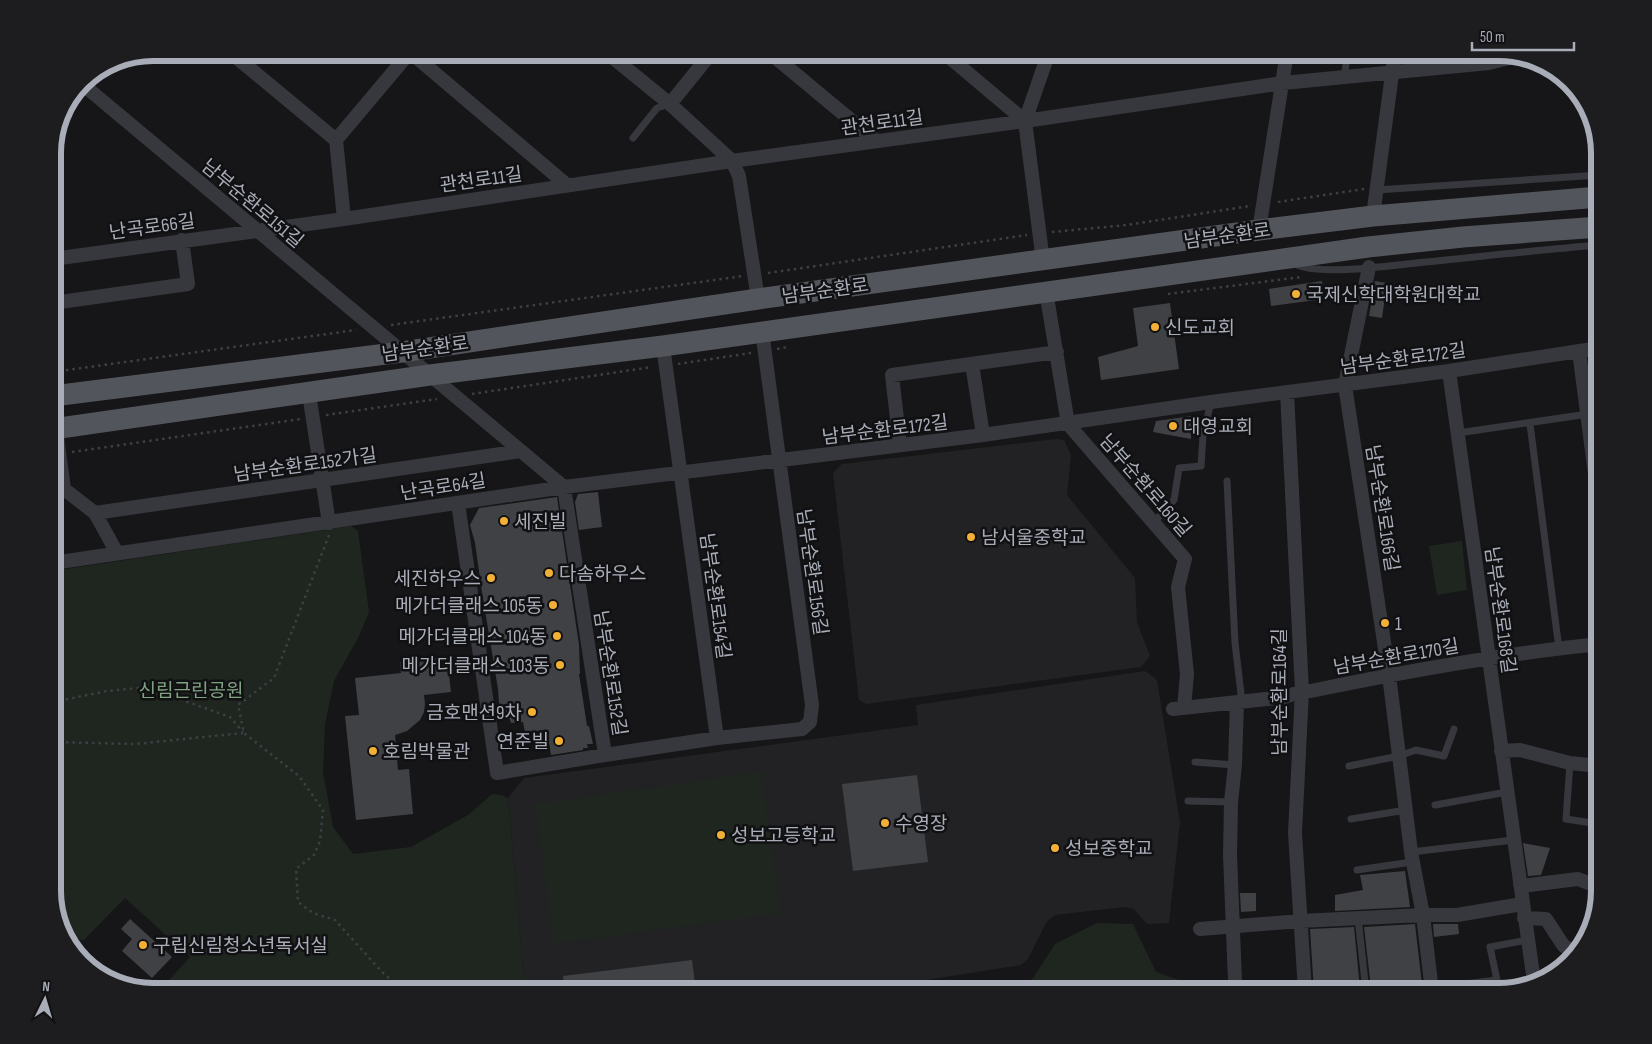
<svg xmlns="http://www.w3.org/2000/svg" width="1652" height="1044" viewBox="0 0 1652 1044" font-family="'Sofia Sans Condensed','Noto Sans KR',sans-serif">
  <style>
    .built { fill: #222225 }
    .green { fill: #1e261f }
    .building { fill: #404145 }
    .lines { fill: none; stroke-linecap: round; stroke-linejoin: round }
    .path { stroke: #3d3f44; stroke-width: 2.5; stroke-dasharray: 2.5 4; stroke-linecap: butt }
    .lane { stroke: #37383d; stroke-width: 7 }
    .street { stroke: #37383d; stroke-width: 14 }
    .primary { stroke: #53555c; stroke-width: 21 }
    .poi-dot { fill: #f2b134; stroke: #111113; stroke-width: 2 }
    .labels { text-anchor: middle; stroke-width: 5; stroke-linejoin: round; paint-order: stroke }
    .street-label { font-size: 19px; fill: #a8adb8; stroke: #111113 }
    .poi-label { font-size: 19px; fill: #a8adb8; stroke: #111113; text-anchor: start }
    .park-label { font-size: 19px; fill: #7fa381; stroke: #111113 }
    .rim { fill: none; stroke: #a8adb8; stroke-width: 6 }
  </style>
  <rect width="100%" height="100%" fill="#161618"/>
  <path class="built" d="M1056,439L1064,440L1071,455L1067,495L1135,578L1137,622L1150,656L1141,667L866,704L859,700L833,473L842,464Z
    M1145,671L1157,680L1180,822L1169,923L1147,924L1134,909L1124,907L1055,915L1046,923L1028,959L1021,965L901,984L900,991H525L508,798L524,778L918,725L916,705Z"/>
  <path class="green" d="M351,526L358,531L369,612L359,636L334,681L325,724L323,772L333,827L353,854L411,847L468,815L492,794L501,795L508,798L525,991H161V989L190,957L125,898L84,940L65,938L53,897V571Z
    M1462,541L1467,590L1437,595L1429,546Z
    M761,772L781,913L554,944L535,804Z
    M1097,923L1133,924L1156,972L1182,981L1200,991H1015L1033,978L1055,944Z"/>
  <path class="building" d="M1322,281L1324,299L1271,306L1269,289Z
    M1375,281L1387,283L1382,318L1369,316Z
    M1170,303L1179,369L1101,380L1098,357L1138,346L1133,308Z
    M1192,416L1191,439L1153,432L1156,421Z
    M598,492L602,527L579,530L575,502L578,494Z
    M557,497L579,645L580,674H579L587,726H589L593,744H587L588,748H583V750L551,755L547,730L525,732L523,722L511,723L509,717H500L498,689L482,592L475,543L470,525L479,508Z
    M447,657L451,692L424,695L425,704L424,712L420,720L407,731L395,735L398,770L409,769L413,814L356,820L345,716L359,715L355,678L401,673L400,662Z
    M917,775L928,862L853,871L842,784Z
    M1523,843L1550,848L1541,875L1528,876Z
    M1405,871L1410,907L1335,911V895L1363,890L1360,875Z
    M1240,893H1256V911L1241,912Z
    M130,919L172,957L152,978L122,951L132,939L121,929Z
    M1415,924L1422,985H1415V992L1374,991V988H1371L1364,927Z
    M1433,924H1458L1459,934L1434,937Z
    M1354,927L1360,988H1331V992H1314L1310,929Z
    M692,960L696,992H565L563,976Z"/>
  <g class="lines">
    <path class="path" d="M1278,202L1364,189
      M1052,232L1127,225L1250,206
      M768,273L1027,235
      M1168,294L1301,277
      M391,325L743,276
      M777,349L788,347
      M678,364L751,353
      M53,372L356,330
      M472,394L652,367
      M326,415L437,399
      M72,452L301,419
      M329,535L274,678L238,705L244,733L299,776L323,810L320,841L314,855L296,869L298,902L313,913L335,920L381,971L403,991
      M53,702L107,691L139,688L171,696L230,717L243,732
      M53,742L136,744L243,733
      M80,955L91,958L114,980"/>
    <path class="lane" d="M1344,77L1348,52
      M633,138L657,108L670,104
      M1377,190L1599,175
      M1295,264C1317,276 1388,266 1416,263C1477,257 1538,250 1599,245
      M1530,424L1559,649
      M1458,433L1588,414
      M1227,481L1235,643L1242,702
      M1154,522L1174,500L1179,468L1201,466L1203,436L1211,402
      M1195,762L1235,765
      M1570,763L1566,819L1592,823L1599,826
      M1349,766L1399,756L1416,750L1444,756L1454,729
      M1188,801L1231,802
      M1435,805L1507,792
      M1351,819L1406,810
      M1411,852L1514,840
      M1357,870L1412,862
      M1358,918L1366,991
      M1432,988L1497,980L1490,947L1527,940"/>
    <path class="street" d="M230,52L336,140L344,219
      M410,52L567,185
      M606,52L670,104L732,161L739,176L758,299
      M769,52L876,141
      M943,52L1025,121L1043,261
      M81,83L564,487L605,755L497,773L458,503
      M670,104L712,52
      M1025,121L1049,52
      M336,140L410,52
      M1373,216L1395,52
      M1259,230L1287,52
      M53,259L344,219L732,161L1025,121L1283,83L1489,63L1513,57
      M1369,267L1345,385L1389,675L1411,852L1423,915L1432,991
      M1046,291L1068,424L1185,559L1178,587L1187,674L1184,708
      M53,303L188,284L182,240
      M1579,351L1599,505
      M972,364L983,435
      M1449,371L1534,982
      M1287,392L1302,691L1295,833L1305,991
      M309,394L329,523
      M56,429L64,489L95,513L117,553
      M900,445L892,375L1057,352
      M95,513L521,451
      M53,563L564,487L983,435L1211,402L1449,371L1599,348
      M1173,709L1285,697L1302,691H1311C1407,671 1502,654 1599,644
      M717,738L802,729L810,722L812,705L762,331
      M1501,751L1520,750L1570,763L1599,766
      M605,755L717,738L663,346
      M1520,884L1521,886L1578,879L1599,887
      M1524,918L1546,919L1563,945L1574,954
      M1200,929L1300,921L1423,915H1457L1522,904
      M1235,981L1230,855L1231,802L1235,765L1237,702"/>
    <path class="primary" d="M53,396L402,352L758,299L1259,230L1373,216L1599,197
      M53,429L430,375L663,346L1368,247L1463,237L1599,227"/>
  </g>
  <g class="poi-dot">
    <circle cx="1296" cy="294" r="5"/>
    <circle cx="1155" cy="327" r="5"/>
    <circle cx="1173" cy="426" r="5"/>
    <circle cx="504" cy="521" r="5"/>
    <circle cx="971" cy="537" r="5"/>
    <circle cx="549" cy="573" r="5"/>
    <circle cx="491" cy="578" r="5"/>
    <circle cx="553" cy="605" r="5"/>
    <circle cx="1385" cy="623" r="5"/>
    <circle cx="557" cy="636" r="5"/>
    <circle cx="560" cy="665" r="5"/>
    <circle cx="532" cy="712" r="5"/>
    <circle cx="559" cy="741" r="5"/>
    <circle cx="373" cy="751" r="5"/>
    <circle cx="885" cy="823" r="5"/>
    <circle cx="721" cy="835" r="5"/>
    <circle cx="1055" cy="848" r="5"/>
    <circle cx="143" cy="945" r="5"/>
  </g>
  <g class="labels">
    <g class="street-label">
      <text transform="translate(882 122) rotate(-8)" y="7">관천로11길</text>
      <text transform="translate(481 179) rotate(-8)" y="7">관천로11길</text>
      <text transform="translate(253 203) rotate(40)" y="7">남부순환로151길</text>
      <text transform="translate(152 226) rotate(-8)" y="7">난곡로66길</text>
      <text transform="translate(1227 235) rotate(-8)" y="7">남부순환로</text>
      <text transform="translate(825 290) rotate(-8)" y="7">남부순환로</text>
      <text transform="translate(425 348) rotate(-8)" y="7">남부순환로</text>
      <text transform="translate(1403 358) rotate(-8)" y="7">남부순환로172길</text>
      <text transform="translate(885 429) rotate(-7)" y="7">남부순환로172길</text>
      <text transform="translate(305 464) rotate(-8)" y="7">남부순환로152가길</text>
      <text transform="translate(1146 485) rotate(49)" y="7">남부순환로160길</text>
      <text transform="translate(443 486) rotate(-9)" y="7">난곡로64길</text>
      <text transform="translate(1383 508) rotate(81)" y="7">남부순환로166길</text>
      <text transform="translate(813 572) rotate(82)" y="7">남부순환로156길</text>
      <text transform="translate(716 596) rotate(82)" y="7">남부순환로154길</text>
      <text transform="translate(1501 610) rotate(82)" y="7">남부순환로168길</text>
      <text transform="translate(1396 656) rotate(-10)" y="7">남부순환로170길</text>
      <text transform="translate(611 673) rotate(81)" y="7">남부순환로152길</text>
      <text transform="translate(1279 692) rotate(-90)" y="7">남부순환로164길</text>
    </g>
    <g class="poi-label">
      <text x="1306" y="301">국제신학대학원대학교</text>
      <text x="1165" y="334">신도교회</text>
      <text x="1183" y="433">대영교회</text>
      <text x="514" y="528">세진빌</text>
      <text x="981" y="544">남서울중학교</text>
      <text x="559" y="580">다솜하우스</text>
      <text x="481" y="585" text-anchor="end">세진하우스</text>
      <text x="543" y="612" text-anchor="end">메가더클래스 105동</text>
      <text x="1395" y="630">1</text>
      <text x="547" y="643" text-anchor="end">메가더클래스 104동</text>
      <text x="550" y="672" text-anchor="end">메가더클래스 103동</text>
      <text x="522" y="719" text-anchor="end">금호맨션9차</text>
      <text x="549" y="748" text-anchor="end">연준빌</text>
      <text x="383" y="758">호림박물관</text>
      <text x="895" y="830">수영장</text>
      <text x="731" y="842">성보고등학교</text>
      <text x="1065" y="855">성보중학교</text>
      <text x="153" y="952">구립신림청소년독서실</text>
    </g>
    <g class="park-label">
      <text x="191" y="697">신림근린공원</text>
    </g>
  </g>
  <path d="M0 0H1652V1044H0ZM153 61H1499A92 92 0 0 1 1591 153V891A92 92 0 0 1 1499 983H153A92 92 0 0 1 61 891V153A92 92 0 0 1 153 61Z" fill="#1d1d20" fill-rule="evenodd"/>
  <path class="rim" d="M153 61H1499A92 92 0 0 1 1591 153V891A92 92 0 0 1 1499 983H153A92 92 0 0 1 61 891V153A92 92 0 0 1 153 61Z"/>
  <g transform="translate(45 999) rotate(5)" stroke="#111113" stroke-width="4" paint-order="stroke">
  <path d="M0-4L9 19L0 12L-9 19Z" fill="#a8adb8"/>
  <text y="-8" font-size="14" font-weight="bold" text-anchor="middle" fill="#a8adb8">N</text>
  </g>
  <path d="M1472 42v8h102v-8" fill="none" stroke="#a8adb8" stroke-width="2.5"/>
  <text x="1480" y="42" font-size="15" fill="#a8adb8" stroke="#111113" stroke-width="4" paint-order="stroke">50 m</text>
</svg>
